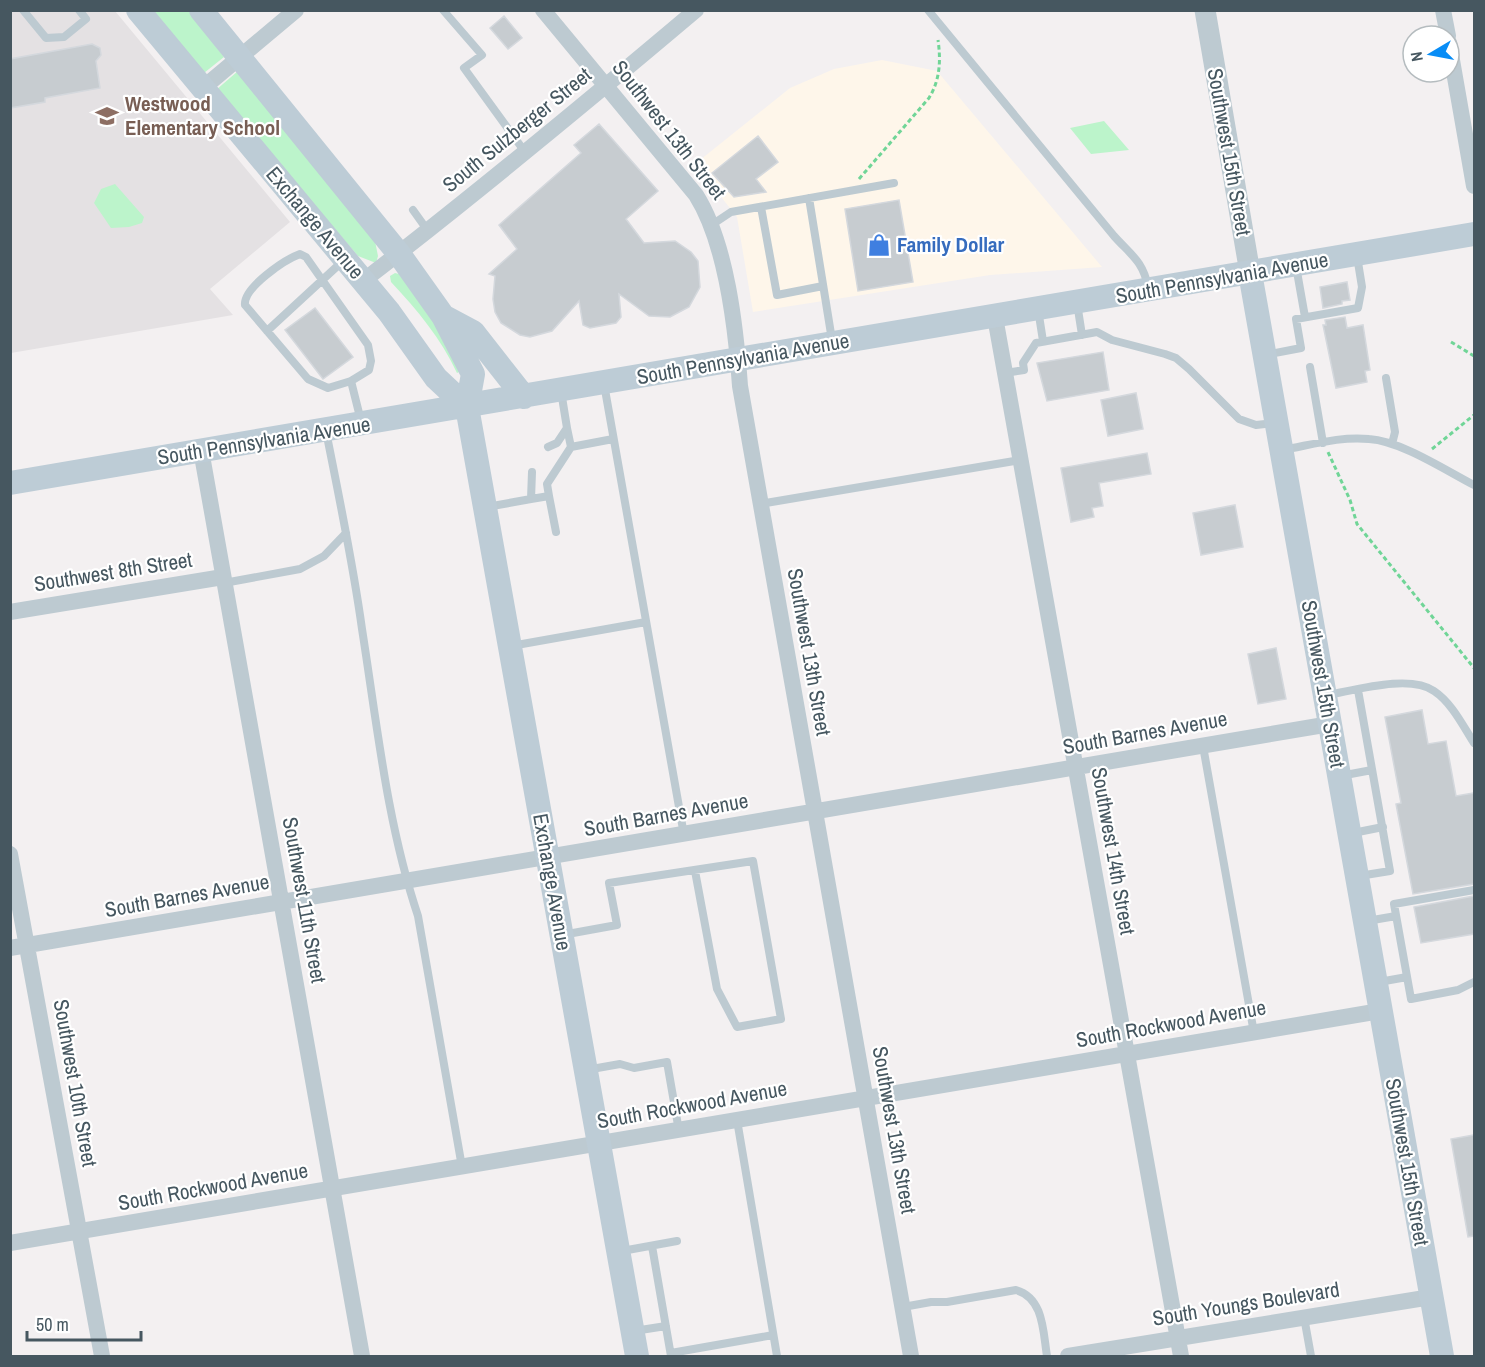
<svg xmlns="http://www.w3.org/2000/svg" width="1485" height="1367" viewBox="0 0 1485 1367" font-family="'Archivo Narrow',sans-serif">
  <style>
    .commercial { fill: #fef6ea }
    .education { fill: #e4e1e3 }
    .green { fill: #bcf4cb }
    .building { fill: #c7ccd0; stroke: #d4d8dd; stroke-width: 1.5 }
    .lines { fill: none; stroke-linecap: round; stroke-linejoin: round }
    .path { stroke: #70d597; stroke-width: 3; stroke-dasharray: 4.5 3; stroke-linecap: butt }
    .service { stroke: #bdcad1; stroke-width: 8 }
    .minor { stroke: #bdcad1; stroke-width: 16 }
    .tertiary { stroke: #bdcad1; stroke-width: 21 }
    .secondary { stroke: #bdccd6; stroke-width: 24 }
    .labels { text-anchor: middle; stroke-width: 4.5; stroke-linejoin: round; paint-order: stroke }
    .education-label { font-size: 21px; font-weight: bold; fill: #785e54; stroke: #fff; text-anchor: start }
    .street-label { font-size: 21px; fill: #465760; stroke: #fff }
    .shop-label { font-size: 21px; font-weight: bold; fill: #366cbe; stroke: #fff; text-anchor: start }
  </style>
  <rect width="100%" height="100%" fill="#f3f0f1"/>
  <path class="commercial" d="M882,60L937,71L1102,267L990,275L753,312L737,217L695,164L790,88L834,69Z"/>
  <path class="education" d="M11,11H115L290,222L210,289L233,315L11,353Z"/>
  <path class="green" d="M150,11H189L224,57L204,73Z
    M238,71L375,241L378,256L376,263L358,256L216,90Z
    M1104,121L1129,150L1091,154L1070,128Z
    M115,184L144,217L142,223L129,227L111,228L94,203L101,189Z
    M395,273L399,274L430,314L459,372L457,373C441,338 417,310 391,282L390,276Z"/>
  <path class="building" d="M504,16L522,38L508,49L490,28Z
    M92,44L100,48L101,55L96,61L100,88L45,98V102L10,108V59Z
    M599,124L658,191L626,219L644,243L675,241L691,252L698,261L700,287L689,307L670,317L649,316L619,294L621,317L616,323L590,328L583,325L579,301L552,331L530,337L520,335L501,323L495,312L493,299L495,276L489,274L517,249L499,225L581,153L574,145Z
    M758,136L778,162L756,179L766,192L734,197L712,173Z
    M899,200L913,282L858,291L845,209Z
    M1347,282L1350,300L1342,301V304L1323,308L1320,287Z
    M315,308L353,357L323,379L285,330Z
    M1345,317L1347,328L1363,325L1370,370L1365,371L1367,382L1336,388L1323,325H1326L1325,320Z
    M1103,352L1109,390L1047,401L1037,363Z
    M1136,393L1143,429L1108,436L1101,400Z
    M1147,453L1151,474L1099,483L1103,506L1092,508L1094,517L1071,522L1061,468Z
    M1235,505L1243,547L1201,555L1193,513Z
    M1276,648L1286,699L1258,704L1248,654Z
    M1422,710L1428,744L1446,741L1456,796L1474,793V884L1413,894L1396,804L1401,803L1385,717Z
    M1474,896V934L1421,943L1414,907Z
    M1474,1135V1236L1468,1237L1451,1139Z"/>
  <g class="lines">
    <path class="path" d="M859,179L929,98C940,80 941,61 938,40
      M1451,342L1474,356
      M1432,449L1474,415
      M1328,452L1350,500L1357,524L1474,668"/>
    <path class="service" d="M23,10L46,38L64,37L86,19L79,10
      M443,10L482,55L464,68L525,152
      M928,10L1114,236C1131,255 1143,261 1148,287
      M809,198L832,340
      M761,207L777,295L823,286
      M413,210L428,231
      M713,224L731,212L894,183
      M300,254L306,257L368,345L371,361L369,370L351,381L328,388L308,379L245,305C243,288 284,260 300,254Z
      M1296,266L1305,317
      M1077,303L1082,335
      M1038,309L1043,341
      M267,331L344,260
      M1265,355L1301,348L1296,319L1358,308L1362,287L1357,256
      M1310,367L1323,443
      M1005,373L1024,370L1023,363L1036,343L1097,332L1112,340L1165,354L1176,358L1189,369L1239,419L1256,425L1274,423
      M1386,378L1395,432L1392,444
      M351,381L361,421
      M604,384L684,835
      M326,431C339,497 353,563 362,629C377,724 387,824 418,916L462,1167
      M548,447L557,443L567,428L561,391
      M571,447L613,439
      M1282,450C1311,445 1340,436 1369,439C1401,441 1445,470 1474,485
      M549,496L547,484L571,447L567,428
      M531,499L549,496L556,532
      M760,504L1020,460
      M487,507L531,499L532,472
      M224,583L300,569L324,556L346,533
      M511,646L646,622
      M1358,690L1390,871L1359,876
      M1328,695C1356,690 1410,674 1434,691C1452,703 1463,726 1474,743
      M1203,746L1254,1033
      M1340,776L1372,770
      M1353,833L1383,827
      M1474,890L1394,904L1411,999L1458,990L1474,982
      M1367,921L1396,916
      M562,935L617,925L609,883L753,861L781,1019L737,1027L717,989L695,871
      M1379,982L1407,977
      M586,1070L620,1064L634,1068L667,1062L679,1131
      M737,1120L777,1356
      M652,1246L671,1356
      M622,1251L677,1241
      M903,1307L931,1302H947L1016,1290C1044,1298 1043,1332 1047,1356
      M1304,1317L1311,1356
      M634,1331L666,1326
      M671,1353L773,1335"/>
    <path class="minor" d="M543,10L696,195C727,244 736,329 740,386L911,1356
      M1443,10L1448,36
      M1449,43L1474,186
      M203,88L296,10
      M363,281C476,194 587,102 696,10
      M995,317L1181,1356
      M201,450L362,1356
      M10,612L223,577
      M10,854L102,1356
      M10,948L1330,724
      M10,1243L1380,1011
      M1068,1356L1431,1297"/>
    <path class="tertiary" d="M1205,10L1250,273"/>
    <path class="secondary" d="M138,10L389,312L436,378L467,407
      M201,10L399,254L443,316L473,374L467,407L637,1356
      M1250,273L1442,1356
      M443,316L473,332L524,397
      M10,483L1474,234"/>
  </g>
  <defs>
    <g id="school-bare" transform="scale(1.8)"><path d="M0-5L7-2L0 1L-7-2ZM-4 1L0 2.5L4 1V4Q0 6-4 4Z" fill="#8d6e63" stroke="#fff" stroke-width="2.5" paint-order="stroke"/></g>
    <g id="shop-bare" transform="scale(1.8)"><path d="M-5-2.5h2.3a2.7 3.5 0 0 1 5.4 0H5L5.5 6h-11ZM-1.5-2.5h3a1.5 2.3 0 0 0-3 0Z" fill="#3f7fe0" stroke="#fff" stroke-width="2.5" paint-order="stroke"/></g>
  </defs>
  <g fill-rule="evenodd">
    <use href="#school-bare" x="107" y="116"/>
    <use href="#shop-bare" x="879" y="245"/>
  </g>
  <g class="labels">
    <g class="education-label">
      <text x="125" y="111">Westwood<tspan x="125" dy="24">Elementary School</tspan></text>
    </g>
    <g class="street-label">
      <text transform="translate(517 130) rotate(-39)" y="7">South Sulzberger Street</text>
      <text transform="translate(669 130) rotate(52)" y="7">Southwest 13th Street</text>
      <text transform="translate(1229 152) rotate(80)" y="7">Southwest 15th Street</text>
      <text transform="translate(315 223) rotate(50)" y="7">Exchange Avenue</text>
      <text transform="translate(1222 278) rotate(-10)" y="7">South Pennsylvania Avenue</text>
      <text transform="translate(743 359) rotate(-10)" y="7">South Pennsylvania Avenue</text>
      <text transform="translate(264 441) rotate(-9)" y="7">South Pennsylvania Avenue</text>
      <text transform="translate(113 572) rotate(-9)" y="7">Southwest 8th Street</text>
      <text transform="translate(809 652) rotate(80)" y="7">Southwest 13th Street</text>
      <text transform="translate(1323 684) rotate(80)" y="7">Southwest 15th Street</text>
      <text transform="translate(1145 733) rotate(-10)" y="7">South Barnes Avenue</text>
      <text transform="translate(666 815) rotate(-10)" y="7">South Barnes Avenue</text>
      <text transform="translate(1113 851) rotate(80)" y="7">Southwest 14th Street</text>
      <text transform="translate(552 882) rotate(80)" y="7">Exchange Avenue</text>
      <text transform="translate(187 896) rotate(-10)" y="7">South Barnes Avenue</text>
      <text transform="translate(304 900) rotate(80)" y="7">Southwest 11th Street</text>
      <text transform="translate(1171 1024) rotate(-10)" y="7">South Rockwood Avenue</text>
      <text transform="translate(75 1083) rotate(80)" y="7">Southwest 10th Street</text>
      <text transform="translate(692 1105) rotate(-10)" y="7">South Rockwood Avenue</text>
      <text transform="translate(894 1130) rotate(80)" y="7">Southwest 13th Street</text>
      <text transform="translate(1407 1162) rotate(80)" y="7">Southwest 15th Street</text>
      <text transform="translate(213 1187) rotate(-10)" y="7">South Rockwood Avenue</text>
      <text transform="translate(1246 1304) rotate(-9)" y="7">South Youngs Boulevard</text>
    </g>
    <g class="shop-label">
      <text x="897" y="252">Family Dollar</text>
    </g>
  </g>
  <rect width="1485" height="1367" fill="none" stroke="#465760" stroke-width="24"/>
  <g transform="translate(1431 54) rotate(260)"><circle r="28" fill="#ffffff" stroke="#b5bcbf" stroke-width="1.5"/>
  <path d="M0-4.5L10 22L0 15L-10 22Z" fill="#088df6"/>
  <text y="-9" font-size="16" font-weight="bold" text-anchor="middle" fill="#465760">N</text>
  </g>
  <path d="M27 1331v9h114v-9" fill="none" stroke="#465760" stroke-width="3"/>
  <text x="36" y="1331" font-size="18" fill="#465760" stroke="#ffffff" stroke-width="4.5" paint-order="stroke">50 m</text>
</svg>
